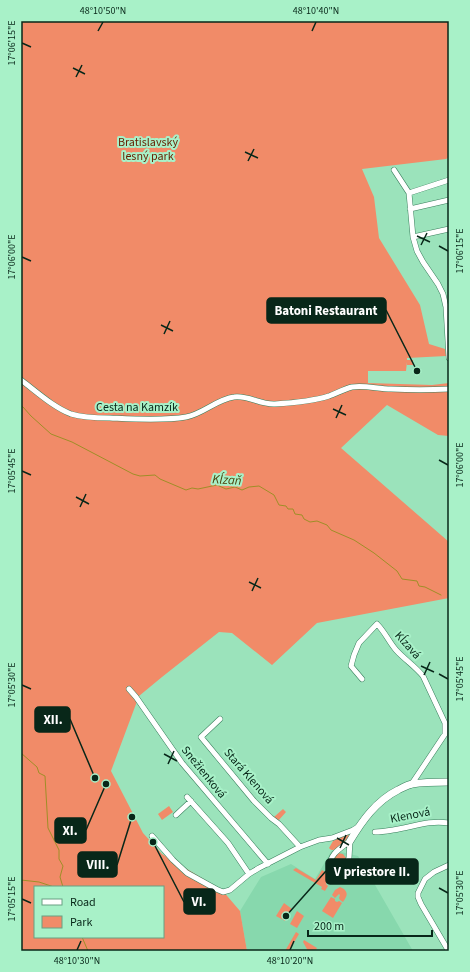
<svg xmlns="http://www.w3.org/2000/svg" width="470" height="972" viewBox="0 0 470 972" font-family="'Source Sans 3',sans-serif">
  <style>
    .built { fill: #87d8ad }
    .green { fill: #f18b68; fill-rule: evenodd }
    .lines { fill: none; stroke-linecap: round; stroke-linejoin: round }
    .stream { stroke: #9f8e27; stroke-width: 1 }
    .street-casing { stroke: #387f5c; stroke-width: 6 }
    .secondary-casing { stroke: #387f5c; stroke-width: 8 }
    .street { stroke: #fff; stroke-width: 5 }
    .secondary { stroke: #fff; stroke-width: 7 }
    .ticks { fill: none; stroke: #082719; stroke-width: 1.5 }
    .labels { text-anchor: middle; stroke-width: 4; stroke-linejoin: round; paint-order: stroke }
    .park-label { font-size: 12px; fill: #651e01; stroke: #a8f1c8 }
    .street-label { font-size: 12px; fill: #082719; stroke: #a8f1c8 }
    .water-label { font-size: 13px; font-style: italic; fill: #4d440e; stroke: #a8f1c8 }
    .leader { fill: none; stroke: #082719; stroke-width: 1.5 }
    .callout-dot { fill: #082719; stroke: #a8f1c8; stroke-width: 1.5 }
    .callout { fill: #082719; stroke: #082719; stroke-width: 1.5 }
    .callout-label { font-size: 13px; text-anchor: middle; font-weight: bold; fill: #fff }
    .neatline { fill: none; stroke: #082719; stroke-width: 1.5 }
    .ticks-label { font-size: 10px; text-anchor: middle; fill: #082719 }
  </style>
  <rect width="100%" height="100%" fill="#9be3bb"/>
  <path class="built" d="M332,850L358,856L367,871L413,951H247L240,911L261,877L291,864L315,879Z"/>
  <path class="green" d="M21,21H449V157L446,159L362,169L374,197L379,238L420,305L429,344L445,349L446,356L407,358V360H413V365H407V362L406,371H368V383L432,385L449,383V436L438,435L387,405L341,448L449,542V598L317,623L272,665L232,633L219,632L162,677L139,696L111,771L143,833L162,854L222,890L240,911L247,951H21ZM35,887H163V937H35Z
    M169,806L173,812L162,820L158,814Z
    M283,809L286,812L278,821L274,817Z
    M348,834L349,836C346,840 337,851 332,850C331,850 330,849 329,848L333,841Z
    M338,853L343,854L346,858L342,866L339,867L334,865L333,862L335,856Z
    M296,868L316,880L322,870L333,877L332,879L329,878L326,884L328,886L325,891L321,889L322,887L293,870Z
    M340,887L344,889C349,894 346,897 343,902L340,900L339,898L340,895L339,894L335,898L332,895L335,890Z
    M331,897L335,899V901L337,902L339,901L342,903L333,918L322,911Z
    M284,903L292,909L285,921L276,916Z
    M297,911L304,916L297,928L290,924Z
    M296,932L299,934L289,951H285Z
    M304,940L317,948L315,951H308L303,942Z"/>
  <g class="lines">
    <path class="stream" d="M21,406L23,407L31,416L51,434L72,442L133,474L140,476L155,475L160,479L186,490L192,488L198,489L217,485L226,489L235,487L242,490L249,487L259,486L274,495L279,505L286,506L288,509H293L295,514L302,515L304,519L310,522L317,521L327,525L331,530L354,540L374,553L397,571L402,579L417,581L419,586L425,587L441,595
      M21,753L37,767L39,773L45,776L48,828L59,850V859L63,866L60,877L63,887
      M21,880L39,882L54,887
      M82,937L88,951"/>
    <g class="street-casing">
      <path id="street" d="M394,170L409,193L413,237L417,251L423,262L438,284L443,294L446,307L449,358
        M409,193L449,180
        M410,209L449,200
        M413,237L449,229
        M21,380C37,392 53,407 71,414C84,418 98,418 110,418C133,419 164,421 186,417C203,414 217,399 234,397C248,395 261,405 275,404C292,403 313,401 329,396C337,393 344,389 352,387C365,385 378,389 391,389C410,390 430,390 449,389
        M362,679L351,666L354,655L359,643L377,624C385,632 389,642 396,650C404,659 415,666 423,676L445,723V734L411,785
        M129,689L136,697L182,763L268,864
        M220,719L201,737L254,801L271,818L279,824L300,847
        M187,797L228,843L249,874
        M176,815L191,801
        M375,832C381,832 387,831 393,830C414,827 427,820 449,823
        M152,836L173,860L187,873L216,889L223,892L230,890L249,874L259,868L300,847L319,840L332,838L353,830L358,827
        M350,841L349,858L342,870L338,871L330,867C329,854 341,848 350,841Z
        M448,950L421,904L418,897V893L425,879L434,872L449,865"/>
    </g>
    <g class="secondary-casing">
      <path id="secondary" d="M350,841C362,821 376,801 398,790C402,788 407,785 412,784C424,782 437,782 449,782"/>
    </g>
    <use href="#street" class="street"/>
    <use href="#secondary" class="secondary"/>
  </g>
  <path class="ticks" d="M98,31L103,22M312,31L316,22M22,43L31,47M73,68L85,74M76,77L82,65M245,152L258,158M248,161L254,149M417,236L430,242M421,245L427,233M439,246L448,251M22,257L31,261M161,325L173,331M164,334L170,321M333,409L346,415M336,418L342,405M439,460L448,465M22,471L31,475M76,497L89,504M80,507L86,494M249,582L261,588M252,591L258,578M421,666L434,672M439,674L448,679M424,675L430,662M22,685L31,689M164,754L177,761M168,764L174,751M337,838L349,845M340,848L346,835M439,888L448,893M22,899L31,903M77,950L81,941M290,950L294,941"/>
  <g class="labels">
    <g class="park-label">
      <text x="148" y="146">Bratislavský<tspan x="148" dy="14">lesný park</tspan></text>
    </g>
    <g class="street-label">
      <text x="137" y="411">Cesta na Kamzík</text>
      <text transform="translate(408 645) rotate(48)" y="4">Kĺzavá</text>
      <text transform="translate(204 772) rotate(51)" y="4">Snežienková</text>
      <text transform="translate(249 776) rotate(49)" y="4">Stará Klenová</text>
      <text transform="translate(410 815) rotate(-11)" y="4">Klenová</text>
    </g>
    <g class="water-label">
      <text transform="translate(227 479) rotate(3)" y="5">Kĺzaň</text>
    </g>
  </g>
  <path class="leader" d="M417 371L386 310M95 778L70 719M106 784L86 830M132 817L117 865M286 916L326 871M153 842L184 902"/>
  <g class="callout-dot">
    <circle cx="417" cy="371" r="4"/>
    <circle cx="95" cy="778" r="4"/>
    <circle cx="106" cy="784" r="4"/>
    <circle cx="132" cy="817" r="4"/>
    <circle cx="286" cy="916" r="4"/>
    <circle cx="153" cy="842" r="4"/>
  </g>
  <g class="callout">
    <rect x="267" y="298" width="119" height="25" rx="4"/>
    <rect x="35" y="707" width="35" height="25" rx="4"/>
    <rect x="55" y="818" width="31" height="25" rx="4"/>
    <rect x="78" y="852" width="39" height="25" rx="4"/>
    <rect x="326" y="859" width="92" height="25" rx="4"/>
    <rect x="184" y="889" width="31" height="25" rx="4"/>
  </g>
  <g class="callout-label">
    <text x="326" y="315">Batoni Restaurant</text>
    <text x="53" y="724">XII.</text>
    <text x="70" y="835">XI.</text>
    <text x="98" y="869">VIII.</text>
    <text x="372" y="876">V priestore II.</text>
    <text x="199" y="906">VI.</text>
  </g>
  <rect width="470" height="972" fill="none" stroke="#a8f1c8" stroke-width="44"/>
  <rect x="34" y="886" width="130" height="52" fill="#a8f1c8" stroke="#68a082"/>
  <rect x="42" y="899" width="20" height="6" fill="#ffffff" stroke="#68a082"/>
  <text x="70" y="906" font-size="12" fill="#082719">Road</text>
  <rect x="42" y="916" width="20" height="12" fill="#f18b68" stroke="#68a082"/>
  <text x="70" y="926" font-size="12" fill="#082719">Park</text>
  <path d="M308 930v6h124v-6" fill="none" stroke="#082719" stroke-width="2"/>
  <text x="314" y="930" font-size="12" fill="#082719" stroke="#a8f1c8" stroke-width="3" paint-order="stroke">200 m</text>
  <rect x="22" y="22" width="426" height="928" class="neatline"/>
  <g class="ticks-label">
    <text x="103" y="14">48°10'50"N</text>
    <text x="316" y="14">48°10'40"N</text>
    <text transform="translate(11 43) rotate(-90)" y="4">17°06'15"E</text>
    <text transform="translate(459 251) rotate(-90)" y="4">17°06'15"E</text>
    <text transform="translate(11 257) rotate(-90)" y="4">17°06'00"E</text>
    <text transform="translate(459 465) rotate(-90)" y="4">17°06'00"E</text>
    <text transform="translate(11 471) rotate(-90)" y="4">17°05'45"E</text>
    <text transform="translate(459 679) rotate(-90)" y="4">17°05'45"E</text>
    <text transform="translate(11 685) rotate(-90)" y="4">17°05'30"E</text>
    <text transform="translate(459 893) rotate(-90)" y="4">17°05'30"E</text>
    <text transform="translate(11 899) rotate(-90)" y="4">17°05'15"E</text>
    <text x="77" y="964">48°10'30"N</text>
    <text x="290" y="964">48°10'20"N</text>
  </g>
</svg>
